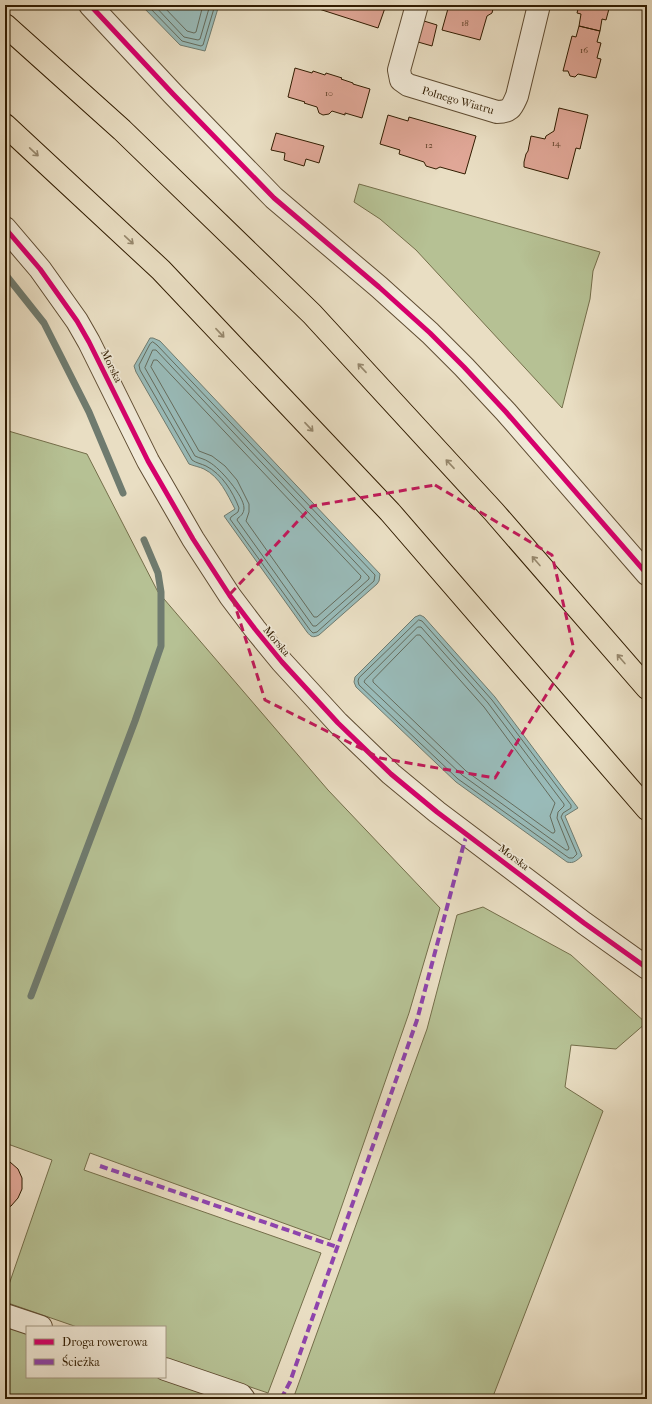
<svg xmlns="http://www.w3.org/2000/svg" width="652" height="1404" viewBox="0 0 652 1404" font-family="'IM FELL French Canon',serif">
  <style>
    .green { fill: #b6c194; stroke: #746e4a }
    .water { fill: #99bbb9; stroke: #6f7b6f }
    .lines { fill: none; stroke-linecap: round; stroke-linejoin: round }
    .shore { stroke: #656c5d; stroke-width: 1 }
    .stream { stroke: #6f7b6f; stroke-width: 7 }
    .building { fill: #e0a797; stroke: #311c01 }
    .minor-casing { stroke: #5f4c32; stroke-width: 24 }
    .motorway-casing { stroke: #311c01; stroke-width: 24 }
    .minor { stroke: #f1ead8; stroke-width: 22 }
    .motorway { stroke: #e9dec3; stroke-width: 22 }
    .quiet { stroke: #8e44ad; stroke-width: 4; stroke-dasharray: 8 4; stroke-linecap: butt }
    .cycleway-casing { stroke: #f1ead8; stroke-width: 8 }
    .cycleway { stroke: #d6006c; stroke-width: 5 }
    .oneway { stroke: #96876c }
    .marked { fill: none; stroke: #c2185b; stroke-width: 3; stroke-dasharray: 8 5; stroke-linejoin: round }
    .labels { text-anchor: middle; stroke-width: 3.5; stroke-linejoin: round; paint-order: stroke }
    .number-label { font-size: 9px; fill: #5d3f26 }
    .street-label { font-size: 11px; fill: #311c01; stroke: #f1ead8 }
  </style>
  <rect width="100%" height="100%" fill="#e9dec3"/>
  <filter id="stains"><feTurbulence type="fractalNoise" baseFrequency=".005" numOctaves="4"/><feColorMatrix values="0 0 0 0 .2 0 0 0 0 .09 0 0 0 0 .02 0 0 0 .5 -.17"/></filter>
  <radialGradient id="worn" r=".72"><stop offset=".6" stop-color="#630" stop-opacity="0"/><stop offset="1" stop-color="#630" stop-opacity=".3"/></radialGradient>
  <path class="green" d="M359,184L600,252L593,271L590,299L562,408L416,250L380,219L354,202Z
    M5,430L87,454L158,592L328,790L440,908L409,1013L330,1240L90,1153L84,1170L321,1253L268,1393L165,1358V1327H77L5,1302V1296L52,1160L5,1143Z
    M483,907L571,955L646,1023L616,1049L571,1045L565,1087L603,1111L492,1399H293L427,1029L457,915Z
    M5,1323L27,1330V1377H164L229,1399H5Z"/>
  <path class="water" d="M141,5H219L205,51L180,45Z
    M150,338H153L160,341L380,574L379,581L377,584L319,635C313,638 311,637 307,632L224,516L235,509C227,494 220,477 204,469C200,467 194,466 189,464L136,372L134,366Z
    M420,615L424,617L495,697L578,808L565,816L582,856C577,860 574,864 567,862L456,782L356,687L354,682L355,677L415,617Z"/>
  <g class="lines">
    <path class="shore" d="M147,5L182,41L201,46L203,45L215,5
      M154,5L184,37L198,40L200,39L210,5
      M162,5L187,31L194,33L196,32L203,5
      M153,342L157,345L375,575L374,581L317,632L313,633L310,630L230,519L231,517L238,512L239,508C233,492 222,474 206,466C202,464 196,463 192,460L140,370L139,365L150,344Z
      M153,350H156L369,577V579L316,626H313L237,520L238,518C241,516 244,513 244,508C244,496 220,468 209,462C205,459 199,458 195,456L145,368Z
      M154,360H157L361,576L360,579L317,617H314L246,521L249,512V504L237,480L225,466L212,456L199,451L151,367Z
      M419,620L422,621L492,700L571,805V808L563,813L561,817L577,854L573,858H569L458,779L359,685L358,681L359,678Z
      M418,627H421L488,703L564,804V806L558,812L557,818L569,848L568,850H566L462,775L364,682L365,680Z
      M417,635H420L484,707L555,803L550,816L555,831L554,833H552L466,771L373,682V680Z"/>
    <path class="stream" d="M5,274L44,323L89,412L123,493
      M31,996L135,721L161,646V592L158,573L144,540"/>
  </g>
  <path class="building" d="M321,5H386L378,28L319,9Z
    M449,5H494L492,13L487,16L480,40L442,30Z
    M579,5H610L606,20L602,19L600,31L579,26L581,14L577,13Z
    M424,21L437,25L432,46L418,42Z
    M579,26L600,31L597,42L601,43L597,58L601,59L596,78L578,74L575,77L570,76L568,71H563L572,36L576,37Z
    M295,68L312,73L313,71L325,75L326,73L342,78L341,79L353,83V84L370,89L362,118L345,113V115L332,111L329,114L323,115L319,113L317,107L304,103L305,102L288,97Z
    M559,108L588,115L580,149L576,148L568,179L524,167V162L526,154L528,151L531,136L545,139L546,136L554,131Z
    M388,115L408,121L409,117L476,136L465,174L440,167L436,169L426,166L424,162L399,154L400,150L380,144Z
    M276,133L324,146L319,163L306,159L304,166L284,160L285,153L271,150Z
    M5,1159L10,1162L18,1169L22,1178V1189L18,1198L11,1206L5,1209Z"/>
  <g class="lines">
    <g class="minor-casing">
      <path id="minor" d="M90,5L173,94L274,198L379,287L430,333L464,367L506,412L647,574
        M417,5L399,70L401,80L408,85L497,112C511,112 512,107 517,96L539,5
        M5,228L40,269L77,321L89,342L148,461L193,539L230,596L255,629L282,662L338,723L391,774L437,812L584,923L647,968
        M5,1315L41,1327
        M165,1369L241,1395L244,1399"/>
    </g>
    <g class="motorway-casing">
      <path id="motorway" d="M5,25L122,130L312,314L494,512L647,688
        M5,125L161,270L390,512L647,809"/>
    </g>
    <use href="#minor" class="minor"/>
    <use href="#motorway" class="motorway"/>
    <path class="quiet" d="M100,1166L337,1247
      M281,1399L290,1382L417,1020L463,847L467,834"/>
    <g class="cycleway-casing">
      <path id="cycleway" d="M90,5L173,94L274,198L379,287L430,333L464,367L506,412L647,574
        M5,228L40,269L77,321L89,342L148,461L193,539L230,596L255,629L282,662L338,723L391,774L437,812L584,923L647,968"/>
    </g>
    <use href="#cycleway" class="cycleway"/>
  </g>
  <defs><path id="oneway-shaft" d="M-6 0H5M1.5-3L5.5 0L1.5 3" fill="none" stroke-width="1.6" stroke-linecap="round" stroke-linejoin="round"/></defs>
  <g class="oneway">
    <use href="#oneway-shaft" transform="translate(34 152) rotate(43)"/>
    <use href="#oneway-shaft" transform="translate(129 240) rotate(43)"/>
    <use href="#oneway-shaft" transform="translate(220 333) rotate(47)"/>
    <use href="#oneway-shaft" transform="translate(362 368) rotate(-133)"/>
    <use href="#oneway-shaft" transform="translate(309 427) rotate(47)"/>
    <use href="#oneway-shaft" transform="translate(450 464) rotate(-133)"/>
    <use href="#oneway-shaft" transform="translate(536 561) rotate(-131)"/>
    <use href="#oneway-shaft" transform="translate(621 659) rotate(-131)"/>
  </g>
  <path class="marked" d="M435,485L552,555L574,650L495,778L380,758L265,700L231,593L312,506Z"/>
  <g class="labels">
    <g class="number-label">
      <text x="465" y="26">18</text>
      <text x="584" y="53">16</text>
      <text x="329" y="96">10</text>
      <text x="556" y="146">14</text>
      <text x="429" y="148">12</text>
    </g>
    <g class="street-label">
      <text transform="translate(458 100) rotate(16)" y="4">Polnego Wiatru</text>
      <text transform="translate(112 366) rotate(64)" y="4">Morska</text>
      <text transform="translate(277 641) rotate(50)" y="4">Morska</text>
      <text transform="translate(514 857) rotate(37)" y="4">Morska</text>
    </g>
  </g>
  <rect width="652" height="1404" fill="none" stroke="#e9dec3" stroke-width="20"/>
  <rect x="6" y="6" width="640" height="1392" fill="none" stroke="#311c01" stroke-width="2"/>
  <rect x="10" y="10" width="632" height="1384" fill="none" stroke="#311c01"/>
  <rect x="26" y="1326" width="140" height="52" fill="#f1ead8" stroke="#a49882"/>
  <rect x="34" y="1339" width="20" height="6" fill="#d6006c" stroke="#a49882"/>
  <text x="62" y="1346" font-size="12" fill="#311c01">Droga rowerowa</text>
  <rect x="34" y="1359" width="20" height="6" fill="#8e44ad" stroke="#a49882"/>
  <text x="62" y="1366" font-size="12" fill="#311c01">Ścieżka</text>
  <rect width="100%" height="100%" filter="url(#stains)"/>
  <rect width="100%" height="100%" fill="url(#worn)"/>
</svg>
